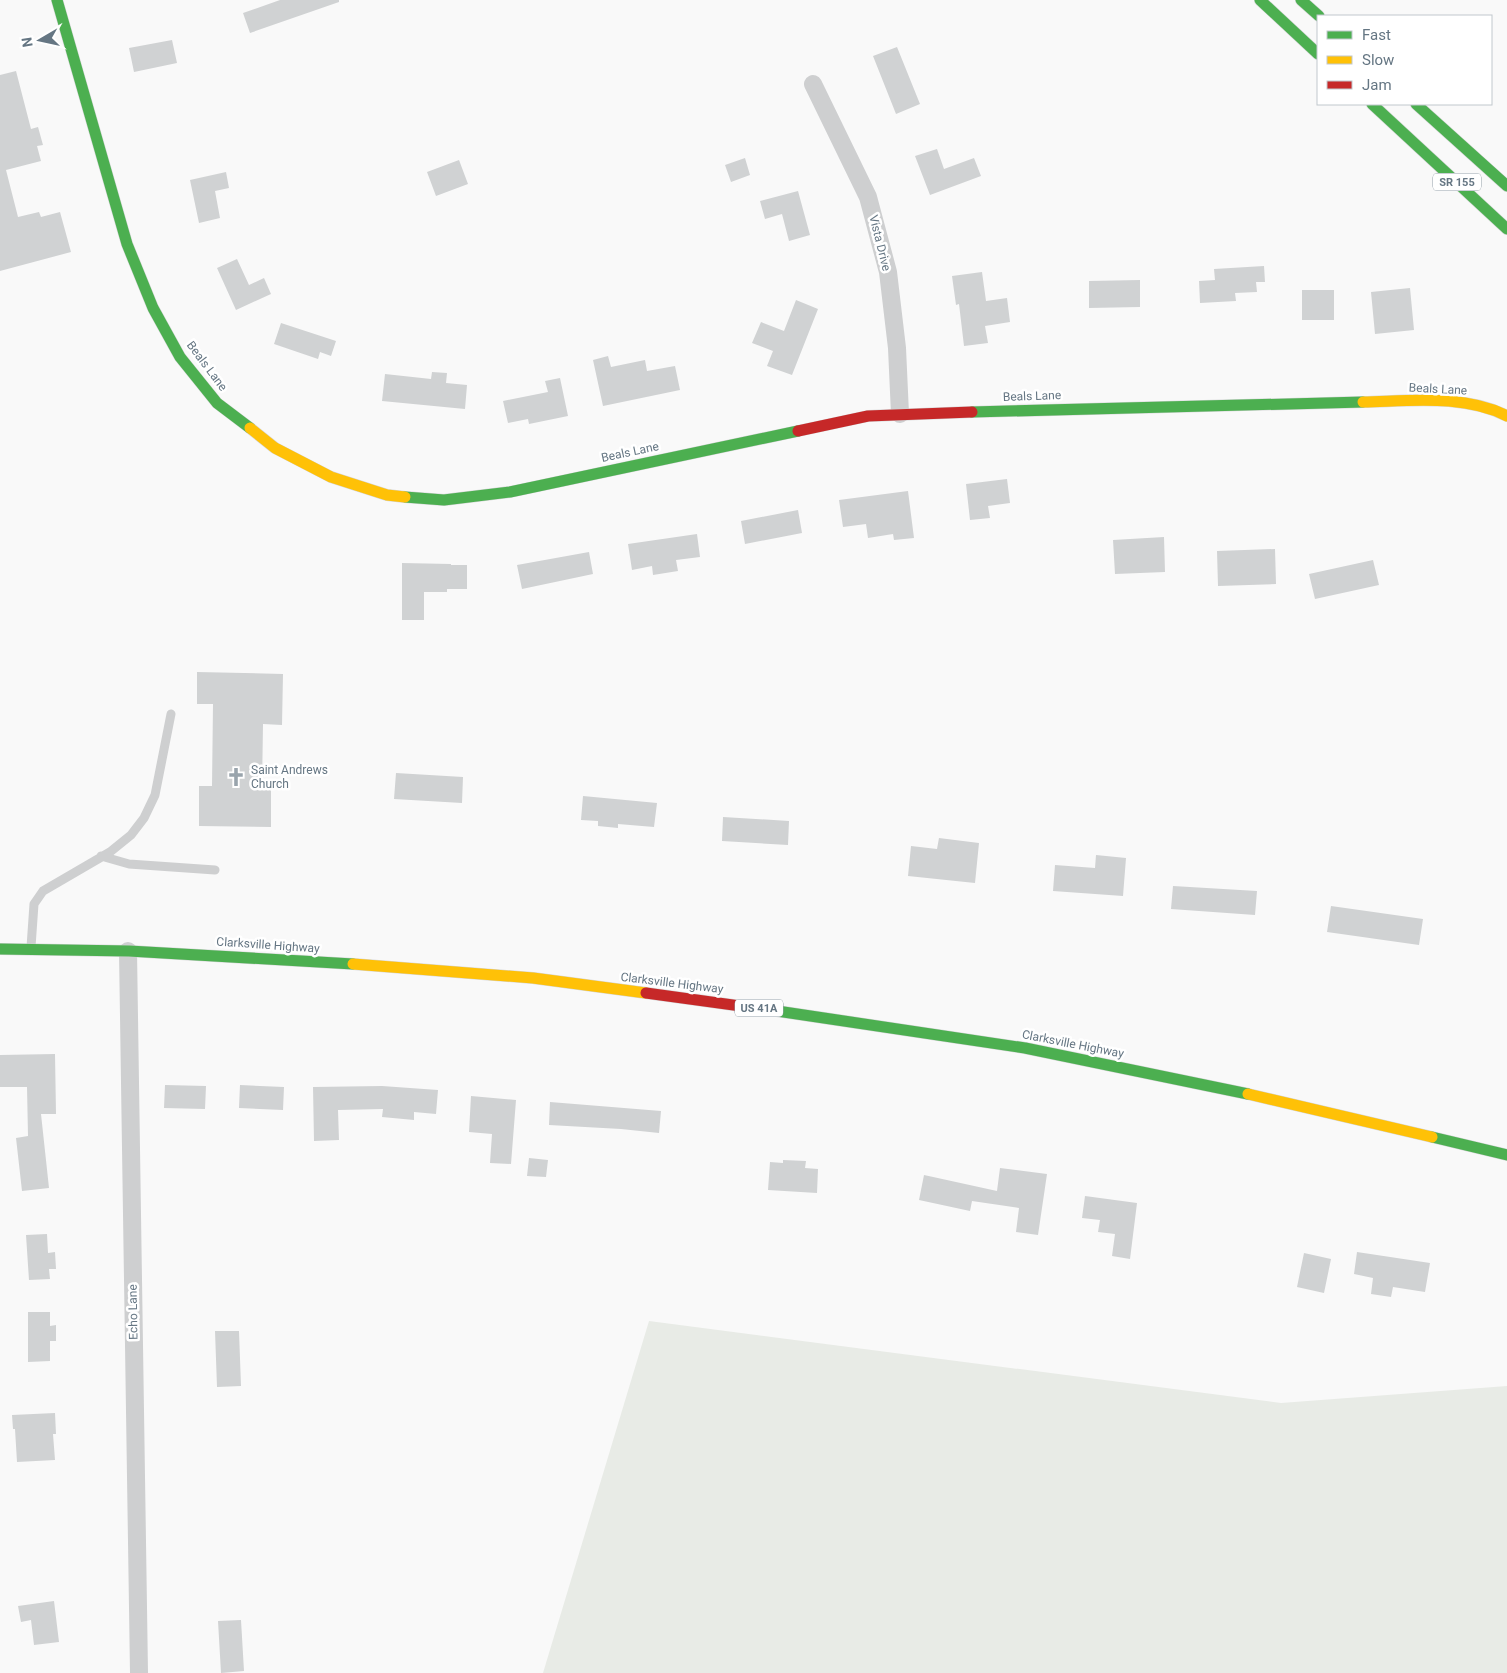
<svg xmlns="http://www.w3.org/2000/svg" width="1507" height="1673" viewBox="0 0 1507 1673" font-family="Roboto,sans-serif">
  <style>
    .green { fill: #e8ebe6 }
    .building { fill: #d0d2d3 }
    .lines { fill: none; stroke-linecap: round; stroke-linejoin: round }
    .fast-casing { stroke: #d5d6d7; stroke-width: 12 }
    .slow-casing { stroke: #d5d6d7; stroke-width: 12 }
    .jam-casing { stroke: #d5d6d7; stroke-width: 12 }
    .lane { stroke: #cecfd0; stroke-width: 9 }
    .street { stroke: #cecfd0; stroke-width: 18 }
    .fast { stroke: #4caf50; stroke-width: 11 }
    .slow { stroke: #ffc107; stroke-width: 11 }
    .jam { stroke: #c62828; stroke-width: 11 }
    .labels { text-anchor: middle; stroke-width: 5; stroke-linejoin: round; paint-order: stroke }
    .shield { fill: #fff; stroke: #939fa8; stroke-width: 1 }
    .shield-label { font-size: 11px; font-weight: bold; fill: #657683 }
    .street-label { font-size: 12px; fill: #657683; stroke: #fff }
    .poi-label { font-size: 12px; fill: #657683; stroke: #fff; text-anchor: start }
  </style>
  <rect width="100%" height="100%" fill="#f9f9f9"/>
  <path class="green" d="M649,1321L1281,1403L1507,1386V1673H543Z"/>
  <path class="building" d="M280,0H339V2L250,33L243,13Z
    M172,40L177,63L134,72L129,48Z
    M897,47L920,104L896,114L873,56Z
    M16,71L31,129L38,127L43,145L37,146L41,161L6,170L18,217L39,212L41,217L60,212L71,252L0,271V75Z
    M937,149L944,169L974,158L981,176L930,195L915,156Z
    M745,158L750,175L731,182L725,165Z
    M459,160L468,184L436,196L427,172Z
    M226,172L229,188L215,191L220,218L199,223L190,180Z
    M798,191L810,235L789,241L782,214L765,219L760,201Z
    M237,259L249,285L264,278L271,294L236,310L217,268Z
    M1264,266L1265,282H1256L1257,292L1235,293L1236,301L1200,303L1199,281L1215,280L1214,269Z
    M982,272L986,301L1007,298L1010,322L985,326L988,343L964,346L959,304L956,305L952,276Z
    M1140,280V307L1089,308V281Z
    M1410,288L1414,330L1375,334L1371,292Z
    M1302,290H1334V320H1302Z
    M796,300L818,309L792,375L767,366L773,351L752,343L761,322L784,331Z
    M281,323L336,341L331,356L320,352L318,359L274,344Z
    M608,356L611,367L645,360L647,371L675,366L680,390L603,406L593,360Z
    M432,372L447,373L446,383L467,385L465,409L382,401L385,374L431,379Z
    M560,378L568,416L529,424L528,419L508,423L503,401L548,392L545,381Z
    M1007,479L1010,503L988,506L990,518L970,520L966,484Z
    M908,491L914,538L894,540L893,534L868,538L866,524L843,527L839,500Z
    M798,510L802,533L745,544L741,521Z
    M697,534L700,557L676,560L678,571L653,575L652,566L632,570L628,544Z
    M1164,537L1165,572L1115,574L1113,540Z
    M1275,549L1276,584L1218,586L1217,551Z
    M589,552L593,574L522,589L517,565Z
    M1373,560L1379,585L1315,599L1309,574Z
    M402,563L451,564V565H467V589H447V592H424V620H402Z
    M197,672L283,674L282,725L263,724L262,788H271V827L199,826V786H212L213,704H197Z
    M396,773L463,777L462,803L394,799Z
    M583,796L657,803L654,827L618,824V828L598,826V821L581,820Z
    M723,817L789,821L788,845L722,841Z
    M939,838L979,843L975,883L908,876L911,846L937,849Z
    M1096,855L1126,858L1123,896L1053,891L1055,865L1095,868Z
    M1173,886L1257,891L1255,915L1171,909Z
    M1331,906L1423,919L1419,945L1327,932Z
    M55,1054L56,1114H41L49,1188L22,1191L16,1138L28,1136L27,1087H0V1055Z
    M165,1085L206,1086L205,1109L164,1108Z
    M240,1085L284,1087L283,1110L239,1108Z
    M382,1086L438,1090L436,1114L414,1112V1120L382,1117L383,1109L338,1110L339,1140L314,1141L313,1087Z
    M471,1096L516,1100L511,1164L490,1163L492,1134L469,1132Z
    M550,1102L661,1111L659,1133L621,1129L549,1125Z
    M529,1158L548,1160L546,1177L527,1176Z
    M783,1160L806,1161L805,1168L818,1169L817,1193L768,1190L770,1162L783,1163Z
    M1000,1168L1047,1174L1038,1235L1016,1232L1019,1208L972,1201L970,1211L919,1200L924,1175L997,1191Z
    M1085,1196L1137,1203L1130,1259L1112,1256L1115,1234L1098,1232L1100,1220L1082,1218Z
    M47,1234L48,1253L55,1252L56,1269H49L50,1279L29,1280L26,1235Z
    M1357,1252L1430,1263L1425,1292L1393,1287L1391,1297L1371,1294L1373,1278L1354,1274Z
    M1304,1253L1331,1259L1324,1293L1297,1287Z
    M28,1312H50V1326L56,1325V1341H50V1361L28,1362Z
    M215,1331H239L241,1386L217,1387Z
    M55,1413L56,1434H53L55,1460L17,1462L15,1429H13L12,1415Z
    M54,1601L59,1642L34,1645L31,1620L21,1622L18,1606Z
    M241,1620L244,1671L221,1673L218,1621Z"/>
  <g class="lines">
    <g class="fast-casing">
      <path id="fast" d="M57,0L127,244L153,308L180,357L217,403L250,428
        M1260,0L1318,54
        M1301,0L1319,16
        M1372,104L1507,229
        M1416,104L1507,186
        M972,412L1363,402
        M405,497L444,500L510,492L798,431
        M0,949L129,951L353,964
        M777,1011L1025,1048L1248,1094
        M1432,1137L1507,1155"/>
    </g>
    <g class="slow-casing">
      <path id="slow" d="M1363,402C1410,401 1464,394 1507,416
        M250,428L275,448L331,477L387,495L405,497
        M353,964L533,978L646,993
        M1248,1094L1432,1137"/>
    </g>
    <g class="jam-casing">
      <path id="jam" d="M798,431L868,416L972,412
        M646,993L777,1011"/>
    </g>
    <path class="lane" d="M101,856L129,864L215,870
      M31,947L34,904L43,891L110,852L131,835L144,818L155,795L171,714"/>
    <path class="street" d="M813,84L868,197L888,272L897,348L900,414
      M128,951L139,1673"/>
    <use href="#fast" class="fast"/>
    <use href="#slow" class="slow"/>
    <use href="#jam" class="jam"/>
  </g>
  <defs>
    <g id="church-bare" transform="scale(1.5)"><path d="M-1.2-6h2.4v3.5h3.3v2.4h-3.3V6h-2.4V-.1h-3.3v-2.4h3.3Z" fill="#99a4ac" stroke="#fff" stroke-width="2.5" paint-order="stroke"/></g>
  </defs>
  <g fill-rule="evenodd">
    <use href="#church-bare" x="236" y="777"/>
  </g>
  <g class="labels">
    <g class="shield">
      <rect x="1433" y="173.5" width="48" height="17" rx="4"/>
      <rect x="735" y="999.5" width="48" height="17" rx="4"/>
    </g>
    <g class="shield-label">
      <text x="1457" y="186">SR 155</text>
      <text x="759" y="1012">US 41A</text>
    </g>
    <g class="street-label">
      <text transform="translate(880 243) rotate(76)" y="4">Vista Drive</text>
      <text transform="translate(207 366) rotate(53)" y="4">Beals Lane</text>
      <text transform="translate(1438 389) rotate(3)" y="4">Beals Lane</text>
      <text transform="translate(1032 396) rotate(-2)" y="4">Beals Lane</text>
      <text transform="translate(630 452) rotate(-12)" y="4">Beals Lane</text>
      <text transform="translate(268 945) rotate(4)" y="4">Clarksville Highway</text>
      <text transform="translate(672 983) rotate(7)" y="4">Clarksville Highway</text>
      <text transform="translate(1073 1044) rotate(11)" y="4">Clarksville Highway</text>
      <text transform="translate(133 1312) rotate(-91)" y="4">Echo Lane</text>
    </g>
    <g class="poi-label">
      <text x="251" y="774">Saint Andrews<tspan x="251" dy="14">Church</tspan></text>
    </g>
  </g>
  <rect x="1317" y="15" width="175" height="90" fill="#ffffff" stroke="#c1c8cd"/>
  <rect x="1327" y="31" width="25" height="8" fill="#4caf50" stroke="#c1c8cd"/>
  <text x="1362" y="40" font-size="15" fill="#657683">Fast</text>
  <rect x="1327" y="56" width="25" height="8" fill="#ffc107" stroke="#c1c8cd"/>
  <text x="1362" y="65" font-size="15" fill="#657683">Slow</text>
  <rect x="1327" y="81" width="25" height="8" fill="#c62828" stroke="#c1c8cd"/>
  <text x="1362" y="90" font-size="15" fill="#657683">Jam</text>
  <g transform="translate(40 40) rotate(261)" stroke="#ffffff" stroke-width="4" paint-order="stroke">
  <path d="M0-4L9 19L0 12L-9 19Z" fill="#657683"/>
  <text y="-8" font-size="14" font-weight="bold" text-anchor="middle" fill="#657683">N</text>
  </g>
</svg>
